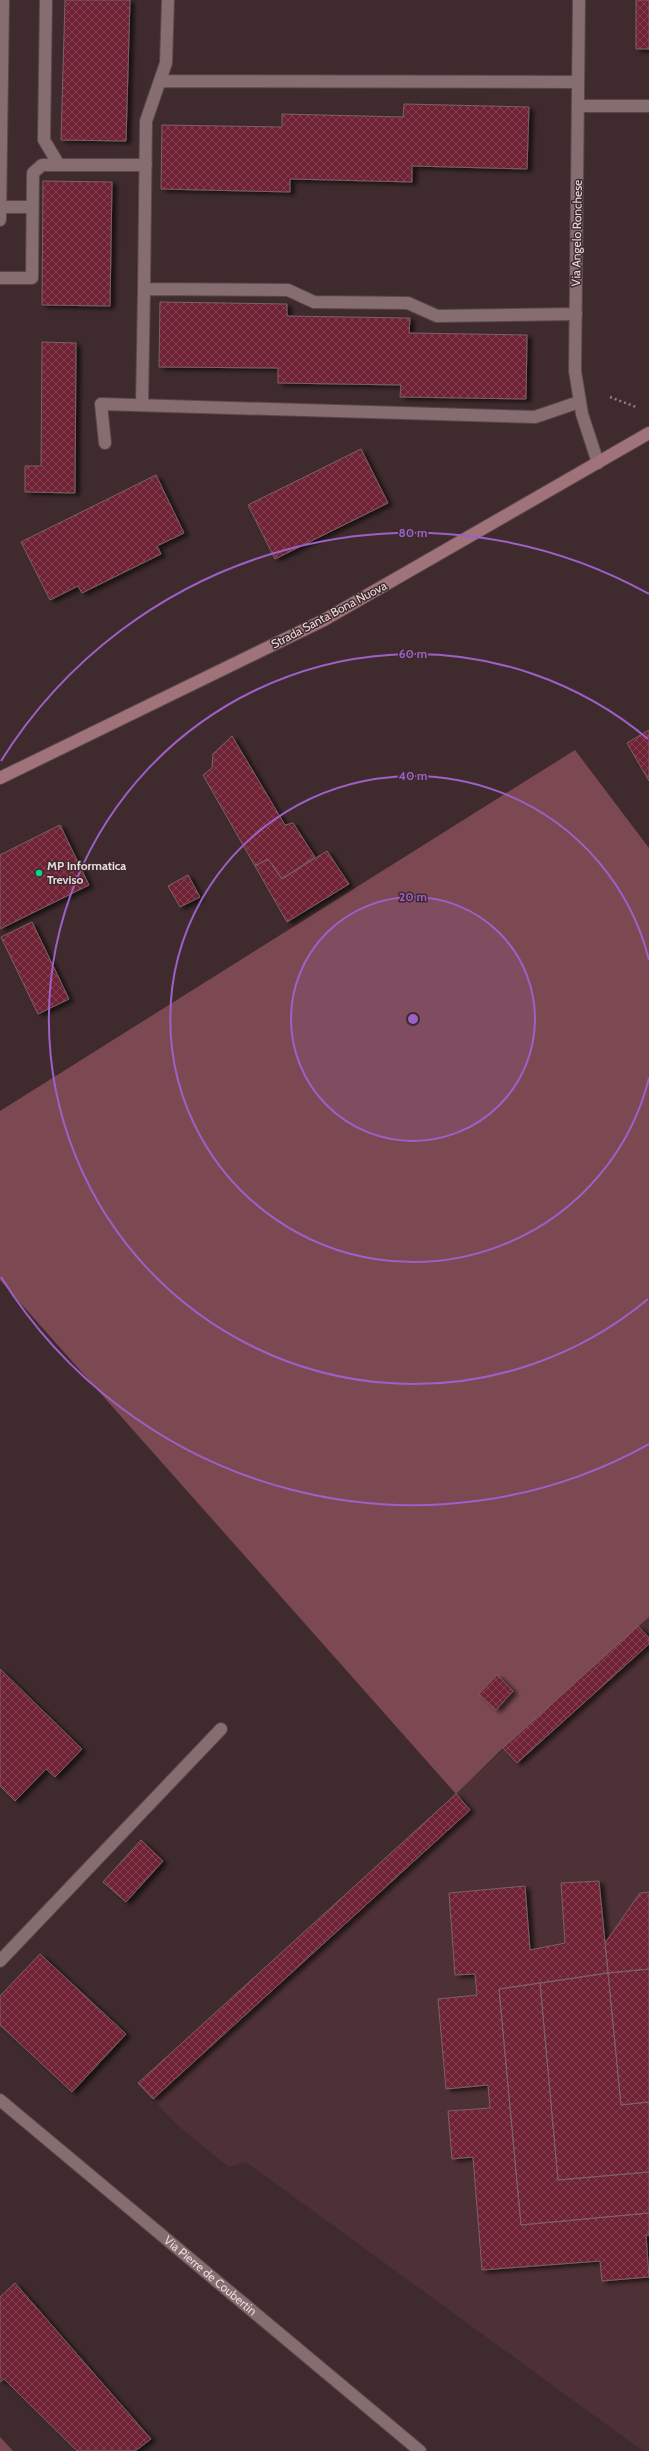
<svg xmlns="http://www.w3.org/2000/svg" width="649" height="2451" viewBox="0 0 649 2451" font-family="Cabin,sans-serif">
  <style>
    .built { fill: #4d3136 }
    .green { fill: #7c4952 }
    .building { fill: url(#building-cross-hatch); stroke: #796164; filter: url(#shadow) }
    .lines { fill: none; stroke-linecap: round; stroke-linejoin: round }
    .lane-casing { stroke: #59474a; stroke-width: 14 }
    .street-casing { stroke: #59474a; stroke-width: 14 }
    .secondary-casing { stroke: #59474a; stroke-width: 14 }
    .path { stroke: #918083; stroke-width: 2.5; stroke-dasharray: 2 3; stroke-linecap: butt }
    .lane { stroke: #856d70; stroke-width: 12 }
    .street { stroke: #856d70; stroke-width: 12 }
    .secondary { stroke: #a0737a; stroke-width: 12 }
    .ring { fill: none; stroke: #9c60c8; stroke-width: 2 }
    .poi-dot { fill: #00d98c; stroke: #3f2b2e; stroke-width: 1.5 }
    .labels { text-anchor: middle; stroke-width: 3; stroke-linejoin: round; paint-order: stroke }
    .street-label { font-size: 12px; fill: #e9dbdd; stroke: #3f2b2e }
    .poi-label { font-size: 12px; font-weight: bold; fill: #e9dbdd; stroke: #3f2b2e; text-anchor: start }
    .centre { fill: #9c60c8; stroke: #3f2b2e; stroke-width: 2 }
    .ring-label { font-size: 12px; text-anchor: middle; font-weight: bold; fill: #9c60c8; stroke: #3f2b2e; stroke-width: 3; stroke-linejoin: round; paint-order: stroke }
  </style>
  <defs>
    <pattern id="building-cross-hatch" width="8" height="8" patternUnits="userSpaceOnUse"><rect width="8" height="8" fill="#6f2336"/><path d="M0 0l8 8M0 8l8-8" fill="none" stroke="#844253"/></pattern>
    <filter id="shadow"><feDropShadow dx="4.5" dy="2.5" stdDeviation="2" flood-color="#0009"/></filter>
  </defs>
  <rect width="100%" height="100%" fill="#3f2b2e"/>
  <path class="built" d="M649,1617V2451H643L246,2162L229,2167L176,2124L138,2083Z"/>
  <path class="green" d="M575,750L649,848V1617L503,1748L456,1794L0,1280V1111Z
    M0,2437L13,2451H0Z"/>
  <path class="building" d="M65,0H130L126,141L61,140Z
    M636,0H649V49H636Z
    M404,104L529,107L527,169L412,166V182L290,179V192L161,189L162,125L282,127V114L403,117Z
    M43,181L112,182L110,306L42,305Z
    M160,302L287,304V316L410,318L409,333L527,335L526,399L400,397L401,385L278,383V368L159,367Z
    M42,342L76,343L75,493L25,492V466H41Z
    M361,449L388,503L275,559L248,505Z
    M156,475L184,533L157,546L161,554L82,593L78,586L50,600L21,542Z
    M649,730V781L627,743Z
    M232,736L285,825L293,823L315,857L282,879L268,859L255,866L203,775L212,768L213,754Z
    M60,825L89,885L0,929V855Z
    M327,851L349,884L287,922L255,866L268,859L282,879Z
    M188,875L200,897L180,907L168,886Z
    M32,922L69,999L38,1014L1,937Z
    M638,1626L649,1638V1644L517,1763L503,1748Z
    M0,1669L82,1749L55,1777L46,1769L15,1801L0,1786Z
    M497,1675L513,1691L496,1710L479,1694Z
    M456,1794L470,1810L153,2099L138,2083Z
    M141,1840L163,1861L126,1902L103,1882Z
    M599,1881L608,1973L499,1989L521,2225L649,2213V2235H646L649,2277L602,2281L600,2261L482,2270L473,2157L452,2159L448,2111L490,2108L488,2085L446,2089L438,1999L477,1995L475,1974L455,1975L449,1893L525,1886L530,1950L565,1943L561,1883Z
    M649,1892V1969L608,1973L605,1943L640,1893Z
    M40,1954L126,2034L72,2092L0,2025V1996Z
    M649,1969V2102L621,2105L608,1973Z
    M608,1973L621,2105L649,2102V2172L558,2180L540,1983Z
    M540,1983L558,2180L649,2172V2213L521,2225L499,1989Z
    M15,2283L151,2439L135,2451H77L4,2379L0,2382V2297Z"/>
  <g class="lines">
    <g class="lane-casing">
      <path id="lane" d="M46,0L44,140L59,165H146
        M168,0L166,63L146,121L144,289L288,290L314,302L408,303L437,316L576,314
        M160,81L578,82
        M578,106H649
        M0,207H32
        M0,278H32L33,173L42,165H59
        M142,405L144,289
        M105,443L101,404L535,417L579,402
        M0,1961L221,1729"/>
    </g>
    <g class="street-casing">
      <g id="street">
        <path d="M579,0L575,371L582,414L598,463"/>
        <path d="M0,220L3,0"/>
        <path id="s1" d="M0,2100L420,2451"/>
      </g>
    </g>
    <g class="secondary-casing">
      <path id="secondary" d="M0,778L324,620L649,433"/>
    </g>
    <path class="path" d="M610,397L636,407"/>
    <use href="#lane" class="lane"/>
    <use href="#street" class="street"/>
    <use href="#secondary" class="secondary"/>
  </g>
  <circle cx="413" cy="1019" r="122" fill="#9c60c8" fill-opacity=".12"/>
  <g class="ring">
    <circle cx="413" cy="1019" r="122"/>
    <path d="M649 1078A243 243 0 1 1 649 960"/>
    <path d="M648 1299A365 365 0 1 1 648 739"/>
    <path d="M649 1444A486 486 0 0 1 1 1277M1 761A486 486 0 0 1 649 594"/>
  </g>
  <circle class="poi-dot" cx="39" cy="873" r="4"/>
  <g class="labels">
    <g class="street-label">
      <text transform="translate(577 233) rotate(-89)" y="4">Via Angelo Ronchese</text>
      <text transform="translate(329 615) rotate(-28)" y="4">Strada Santa Bona Nuova</text>
      <text dy="4" stroke="none"><textPath href="#s1" startOffset="274">Via Pierre de Coubertin</textPath></text>
    </g>
    <g class="poi-label">
      <text x="47" y="870">MP Informatica<tspan x="47" dy="14">Treviso</tspan></text>
    </g>
  </g>
  <circle cx="413" cy="1019" r="6" class="centre"/>
  <g class="ring-label">
    <text x="413" y="537">80 m</text>
    <text x="413" y="658">60 m</text>
    <text x="413" y="780">40 m</text>
    <text x="413" y="901">20 m</text>
  </g>
</svg>
